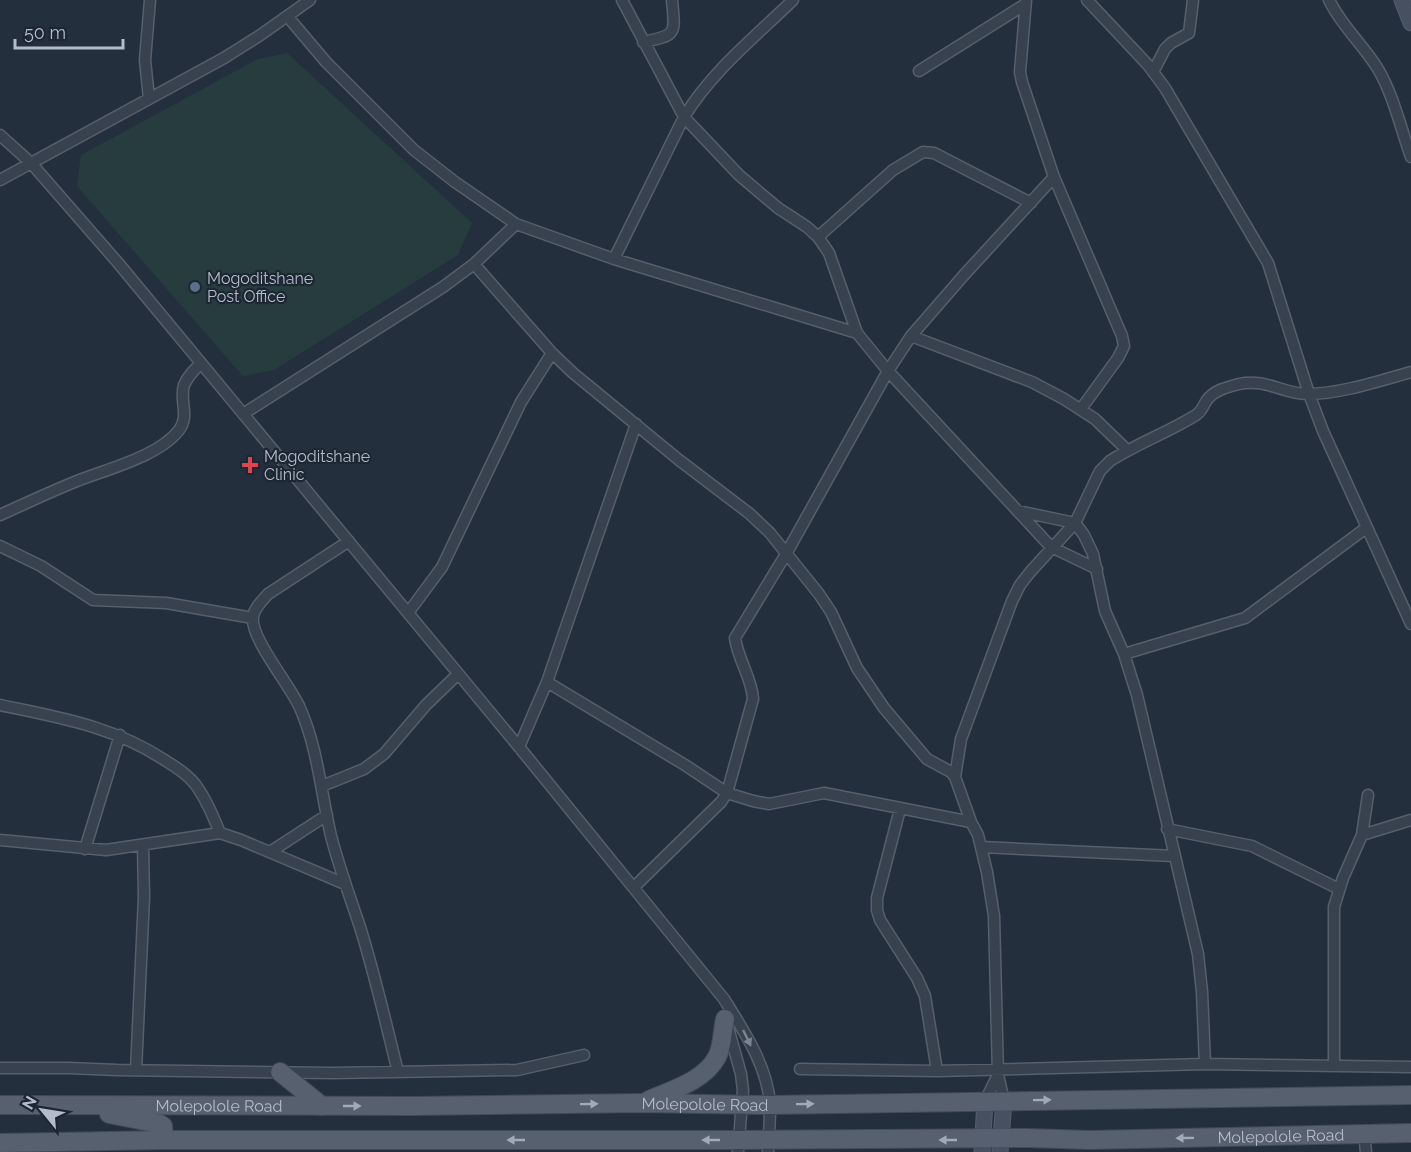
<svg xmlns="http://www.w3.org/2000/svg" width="1411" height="1152" viewBox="0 0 1411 1152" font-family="Raleway,sans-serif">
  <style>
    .green { fill: #263c3f }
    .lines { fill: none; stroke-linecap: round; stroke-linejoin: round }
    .street-casing { stroke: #565f6c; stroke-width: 13 }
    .secondary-casing { stroke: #565f6c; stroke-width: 17 }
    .primary-casing { stroke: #414a57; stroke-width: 20 }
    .street { stroke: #38414e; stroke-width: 10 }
    .secondary { stroke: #465061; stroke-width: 15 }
    .primary { stroke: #56606e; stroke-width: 18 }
    .oneway { fill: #7c8592 }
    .oneway2 { fill: #a1aab7 }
    .service-dot { fill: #5c6f8a; stroke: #1d2633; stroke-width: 2 }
    .health-dot { fill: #e0444e; stroke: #1d2633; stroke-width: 2 }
    .labels { text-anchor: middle; stroke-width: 4.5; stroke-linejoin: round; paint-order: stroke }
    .poi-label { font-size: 16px; fill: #b4bcc9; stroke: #1d2633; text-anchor: start }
    .street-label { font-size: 16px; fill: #b4bcc9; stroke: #1d2633 }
  </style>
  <rect width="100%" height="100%" fill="#242f3e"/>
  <path class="green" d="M287,53L472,223L458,255L274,370L243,376L77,186L81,155L258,59Z"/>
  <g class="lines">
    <g class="street-casing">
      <path id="street" d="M622,0L684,117L739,175L778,208L807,227L818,237L893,170L923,152L934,153L1031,203
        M1026,0L1020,72L1022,82L1054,177L1122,336L1124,346L1118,358L1081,409
        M1087,0L1148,65L1165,88L1268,263L1309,394L1323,431L1411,624
        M1329,0C1342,27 1363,44 1378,69C1393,94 1401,129 1411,157
        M288,17L326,62L414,150L455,182L516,224L614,259L857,333
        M643,42C678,35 675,34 672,0
        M919,71L1024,5
        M1153,72L1165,49L1171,43L1189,33L1193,0
        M149,99L145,60L150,0
        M0,135L31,163L119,264L519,747L724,999C744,1031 768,1067 770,1105C770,1121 769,1137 768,1152
        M0,180L224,58L259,36L310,0
        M818,237L829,253L857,333L888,371L1051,547L1097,569
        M614,259L684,117C712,71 755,37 793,0
        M474,264L552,353L573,373L679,460L750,514L770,533L819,594L831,612L857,668L884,708L927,759L951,772L955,777L961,739L1012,601L1020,585L1031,571L1075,523L1100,471L1110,461C1138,443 1169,432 1196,415C1202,411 1203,406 1207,400C1214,390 1228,387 1239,384C1266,378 1283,394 1307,394C1340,394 1379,381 1411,372
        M911,336L1032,382L1064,399L1095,419L1127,450
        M243,414L443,287L474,264L516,224
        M1018,511L1075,523L1084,535L1093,554L1105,611L1124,654L1137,695L1198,954L1202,992L1205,1064
        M0,515C24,504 48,493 72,483C103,470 159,457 179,430C190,416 179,400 184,385C188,376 194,370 201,363
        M349,541L268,594C262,601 255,607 253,616C249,637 291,686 300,708C318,749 321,793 331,836C339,867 350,897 360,927C375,975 386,1024 398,1072
        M0,546L41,566L93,600L166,603L253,618
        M408,613L442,567L521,402L552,353
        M1124,654L1245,618L1366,528
        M547,682L685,765L727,793L753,801L769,804L824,793L971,822
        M0,705C61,718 113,726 166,761C176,767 187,774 195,784C206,799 213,816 220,833
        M519,747L547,682L636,424
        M955,777L971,822L978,835L987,872L994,916L998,1075L1004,1101
        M322,786L364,769L384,754L426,705L458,674
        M900,809L877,898V910L880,920L917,978L925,996L937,1071
        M1167,829L1252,846L1339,889
        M1362,835L1411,820
        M0,840L106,850L220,833L241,840L345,884
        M981,847L1174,856
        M85,849L120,735
        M270,852L327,815
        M634,887L721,802L727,793L753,699C752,678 738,660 735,638L786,554L888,371L911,336L964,275L1054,177
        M727,1024L741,1074L743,1090L738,1152
        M1334,1066V907L1343,878L1362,835L1368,795
        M0,1068H69L117,1070L332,1073L517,1070L584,1055
        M800,1069L937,1071L1205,1064L1411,1067
        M136,1070L144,897L143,845
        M985,1101L998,1075
        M1364,1133L1366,1152"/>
    </g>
    <g class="secondary-casing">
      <path id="secondary" d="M1402,0L1411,23
        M982,1152L985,1101
        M1000,1152L1004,1101"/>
    </g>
    <g class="primary-casing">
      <g id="primary">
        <path d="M280,1072L322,1106"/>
        <path d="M649,1100C672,1090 704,1081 717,1057C723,1045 722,1032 725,1019"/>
        <path id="s1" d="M0,1105L414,1106L642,1103L770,1105L1411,1095"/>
        <path d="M109,1114L160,1124L163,1126L164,1140"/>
        <path id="s2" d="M0,1143L164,1140H740L1028,1138L1090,1140L1411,1133"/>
      </g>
    </g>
    <use href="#street" class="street"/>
    <use href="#secondary" class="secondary"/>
    <use href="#primary" class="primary"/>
  </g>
  <defs><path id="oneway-solid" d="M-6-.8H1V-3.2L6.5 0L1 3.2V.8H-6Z" transform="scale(1.5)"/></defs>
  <use class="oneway" href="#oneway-solid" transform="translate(747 1038) rotate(64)"/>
  <g class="oneway2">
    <use href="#oneway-solid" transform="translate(1042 1100) rotate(-1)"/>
    <use href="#oneway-solid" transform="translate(589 1104) rotate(-1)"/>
    <use href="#oneway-solid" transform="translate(805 1104) rotate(-1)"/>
    <use href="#oneway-solid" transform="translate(352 1106)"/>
    <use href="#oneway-solid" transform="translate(1185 1138) rotate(179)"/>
    <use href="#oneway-solid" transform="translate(516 1140) rotate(180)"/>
    <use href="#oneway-solid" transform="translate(711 1140) rotate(180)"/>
    <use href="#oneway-solid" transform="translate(948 1140) rotate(180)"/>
  </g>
  <circle class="service-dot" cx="195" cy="287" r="6"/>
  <path class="health-dot" d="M247 456h6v6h6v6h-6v6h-6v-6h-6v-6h6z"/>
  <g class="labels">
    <g class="poi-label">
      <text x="207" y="284">Mogoditshane<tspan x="207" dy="18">Post Office</tspan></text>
      <text x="264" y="462">Mogoditshane<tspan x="264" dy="18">Clinic</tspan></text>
    </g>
    <g class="street-label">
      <text dy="6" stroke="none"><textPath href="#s1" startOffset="705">Molepolole Road</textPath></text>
      <text dy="6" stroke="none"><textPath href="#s1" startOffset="219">Molepolole Road</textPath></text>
      <text dy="6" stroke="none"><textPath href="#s2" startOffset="1281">Molepolole Road</textPath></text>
    </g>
  </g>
  <g transform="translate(42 1110) rotate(300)" stroke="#1d2633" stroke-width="4.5" paint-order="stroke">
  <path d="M0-4.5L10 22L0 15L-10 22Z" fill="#b4bcc9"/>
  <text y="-9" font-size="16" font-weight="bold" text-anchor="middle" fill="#b4bcc9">N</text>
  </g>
  <path d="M15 39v9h108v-9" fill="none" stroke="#b4bcc9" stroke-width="3"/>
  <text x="24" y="39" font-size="18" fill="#b4bcc9" stroke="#1d2633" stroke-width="4.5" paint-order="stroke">50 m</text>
</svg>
